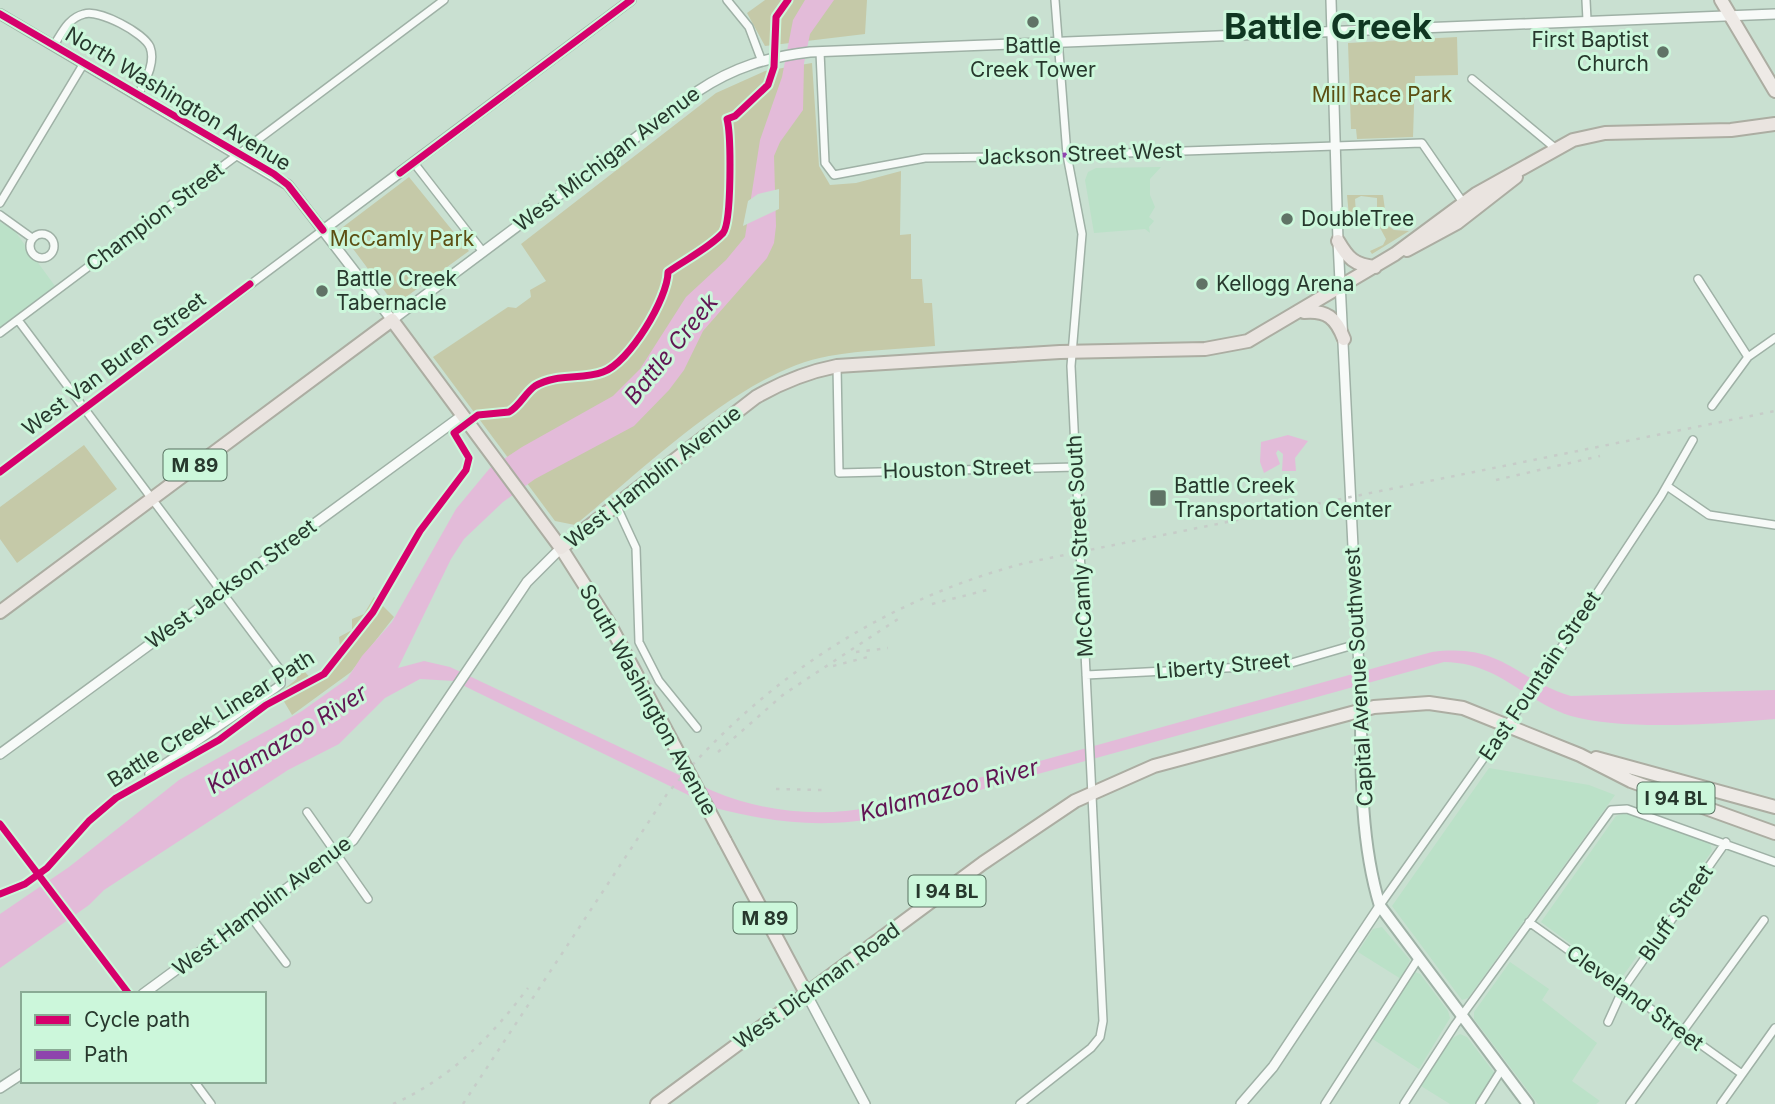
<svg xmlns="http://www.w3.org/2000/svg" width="1775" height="1104" viewBox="0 0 1775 1104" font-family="Inter,sans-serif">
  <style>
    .built { fill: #bbe1c8 }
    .green { fill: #c5c9a8 }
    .water { fill: #e3bbd9 }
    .pier { fill: #c9e0d1 }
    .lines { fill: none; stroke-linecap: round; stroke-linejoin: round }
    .pedestrian-casing { stroke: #9fb1a6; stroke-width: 9 }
    .minor-casing { stroke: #9fb1a6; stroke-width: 10 }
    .tertiary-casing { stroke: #9fb1a6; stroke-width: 12 }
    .secondary-casing { stroke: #9fb1a6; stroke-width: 14 }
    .primary-casing { stroke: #acada2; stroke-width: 16 }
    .trunk-casing { stroke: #acada2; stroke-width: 16 }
    .pedestrian { stroke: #f7faf8; stroke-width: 5 }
    .minor { stroke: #f7faf8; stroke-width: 7 }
    .tertiary { stroke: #f7faf8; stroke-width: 9 }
    .secondary { stroke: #f7faf8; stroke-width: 10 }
    .primary { stroke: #eeeae6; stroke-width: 12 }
    .trunk { stroke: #eae4e0; stroke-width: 12 }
    .rail { stroke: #c6ccc8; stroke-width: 2.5; stroke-dasharray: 3.5 7; stroke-linecap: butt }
    .primary-bridge-casing { stroke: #acada2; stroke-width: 16; stroke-linecap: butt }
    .primary-bridge { stroke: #eeeae6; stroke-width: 12 }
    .quiet { stroke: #8e44ad; stroke-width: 5; stroke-dasharray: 10 5; stroke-linecap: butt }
    .cycleway-casing { stroke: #ccf7db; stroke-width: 11 }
    .cycleway { stroke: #d6006c; stroke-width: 7 }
    .poi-dot { fill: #607366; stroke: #ccf7db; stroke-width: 2.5 }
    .labels { text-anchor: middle; stroke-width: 6; stroke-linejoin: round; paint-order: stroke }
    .shield { fill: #ccf7db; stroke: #587161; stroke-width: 2 }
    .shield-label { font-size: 19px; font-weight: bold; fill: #27382d }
    .poi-label { font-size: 21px; fill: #27382d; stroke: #ccf7db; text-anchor: start }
    .park-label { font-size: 21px; fill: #5c4f13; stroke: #ccf7db }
    .street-label { font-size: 21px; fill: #27382d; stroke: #ccf7db }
    .water-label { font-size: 23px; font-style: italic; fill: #611553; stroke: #ccf7db }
    .town-label { font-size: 35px; font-weight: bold; fill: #103722; stroke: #ccf7db }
  </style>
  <rect width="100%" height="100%" fill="#c9e0d1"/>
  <path class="built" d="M1161,167L1150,179V195L1155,207L1149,217L1154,221L1149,227L1150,233L1145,229L1094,233L1085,180L1088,172L1096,168Z
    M0,222L14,230L55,286L0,327Z
    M1489,768L1589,785L1615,795L1468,998L1462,1000L1392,906Z
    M1625,813L1704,840L1710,843L1712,851L1620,980L1541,922L1616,816Z
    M1382,927L1410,960L1401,979L1358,952L1373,929Z
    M1510,962L1549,989L1542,1000L1597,1043L1572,1081L1600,1101L1596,1104H1538L1474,1019V1012Z
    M1415,972L1420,974L1448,1011L1450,1018L1419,1069L1371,1038Z
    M1460,1034L1467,1037L1496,1075L1478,1104H1450L1421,1086L1451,1039Z"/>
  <path class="green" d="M765,0H867L865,34L765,46L747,13Z
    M1457,37L1458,75L1415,76L1413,137L1357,139L1356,129H1351L1348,43Z
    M812,63L819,166L830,185L856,183L901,171L900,235L911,234V279H922L924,303H932L935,346C900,349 863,350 829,356C742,371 643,470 575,525L555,521L433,357L508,307L516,308L531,297L530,290L546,281L521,244L716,93L765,71Z
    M409,177L469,251L395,305L339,230Z
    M1347,195H1383L1387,225L1394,230L1409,231L1372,254L1370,251L1383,245L1386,239L1378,224L1371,225L1377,222V198L1361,196L1355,199L1356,213L1349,216Z
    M84,445L117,489L17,563L0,539V507Z
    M374,597L394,617L351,672L292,715L279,693L297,679L291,667L297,663L313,681L320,671H327L341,656L339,637L352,630V619L364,614Z"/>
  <path class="water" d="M805,0H834L810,34L804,63L803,110L780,142L774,156L776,226L774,243L767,258L703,331L684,370L669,390L634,426L535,479L503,502L464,539L451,559L398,668L424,661L450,667L713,791C766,813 821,818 878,806L1432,652C1503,643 1514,679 1571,696L1775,690V719C1719,724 1623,731 1571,716C1521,700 1501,663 1444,662L886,816C826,829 774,823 715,808L454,681L420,679L385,698L339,744L288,770L104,890L89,905L0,968V914L69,867L179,780L302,711L347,679L362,656L392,622L456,509L490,468L522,447L613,396L640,369L686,297L726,260L745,237L760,140L782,77L793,20Z
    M1288,435L1308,441L1295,458L1296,471H1282L1283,454L1278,450L1276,453L1280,464L1264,473L1260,462L1261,442Z"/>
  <path class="pier" d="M779,189V209L743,226L748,201L758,194Z"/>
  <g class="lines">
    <g class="pedestrian-casing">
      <path id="pedestrian" d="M999,157L1067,155"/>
    </g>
    <g class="minor-casing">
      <path id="minor" d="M727,0L749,27L761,59
        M1586,0L1587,20
        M54,45C62,33 68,18 84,14C99,9 144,33 150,47C156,63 145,81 138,95
        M820,52L825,163L834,175L925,158L999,157
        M1472,79L1555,148
        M1067,155L1422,143L1464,204
        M414,163L483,252
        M0,203L84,63
        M0,215L32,238
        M30 246a12 12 0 1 1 24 0a12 12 0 1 1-24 0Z
        M1698,279L1748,357
        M18,320L281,671V684L276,688L149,774
        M0,333L444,0
        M837,366L839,473L1076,467
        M1712,406L1748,357L1775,338
        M0,472L323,230
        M1667,486L1709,515L1775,525
        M617,507L636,548L639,642L659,681L697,728
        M1086,675L1265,666L1288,664L1357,644
        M307,812L368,899
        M0,824L129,994
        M1380,905L1553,660L1661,496L1693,440
        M251,917L286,963
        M1529,922L1742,1074
        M1608,1022L1623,989L1726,842
        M194,1081L211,1104
        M1020,1104L1091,1048L1100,1037L1103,1021L1071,366L1082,234L1067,155L1055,0
        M1325,1104L1418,959
        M1404,1104L1455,1025L1611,810L1627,809L1775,862
        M1480,1104L1502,1069
        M1630,1104L1764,920
        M1721,1104L1775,1028"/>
    </g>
    <g class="tertiary-casing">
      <path id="tertiary" d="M1331,0L1338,241L1361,710
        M0,14L288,185L392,320L698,91C734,67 768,57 810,52L1775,14
        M323,230L631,0
        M0,754L463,415
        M143,994L353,840L527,582L561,548
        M807,995L865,1104
        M0,1088L23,1073
        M1241,1104L1273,1067L1380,906"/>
    </g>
    <g class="secondary-casing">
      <path id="secondary" d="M1361,710C1361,774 1361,845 1380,906L1528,1104"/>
    </g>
    <g class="primary-casing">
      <path id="primary" d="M1721,0L1775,91
        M561,548L610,625
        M1596,758L1775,807
        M725,841L807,995
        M657,1104L983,863L1075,801L1154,766L1374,707L1429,703L1463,708L1580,755L1631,781L1775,833"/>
    </g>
    <g class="trunk-casing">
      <path id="trunk" d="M1338,241C1348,258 1354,265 1375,267
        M1407,250L1457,223L1516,177
        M1304,312C1327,310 1336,318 1344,339
        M0,612L392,320L561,548L756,397C782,382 807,372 837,366L1060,352L1205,349L1248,341L1395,254L1476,194L1573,140L1605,133L1731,130L1775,124"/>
    </g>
    <use href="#pedestrian" class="pedestrian"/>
    <use href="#minor" class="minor"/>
    <use href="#tertiary" class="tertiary"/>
    <use href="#secondary" class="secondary"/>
    <use href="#primary" class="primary"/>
    <use href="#trunk" class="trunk"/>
    <path class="rail" d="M1496,480L1600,456
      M932,604L987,590
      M856,652L888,648
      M833,666L868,657
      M718,752L784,694L898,619
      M776,789L823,790
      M393,1104C450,1079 491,1037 528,988
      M463,1104L667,794C762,680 881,601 1025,563L1775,411"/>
    <g class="primary-bridge-casing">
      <path id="primary-bridge" d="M610,625L725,841"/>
    </g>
    <use href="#primary-bridge" class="primary-bridge"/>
    <path class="quiet" d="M999,157L1067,155"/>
    <g class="cycleway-casing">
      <path id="cycleway" d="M0,14L274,174L288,185L323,230
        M400,173L631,0
        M0,472L250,284
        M0,824L129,994
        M0,894L25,884L47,868L89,821L116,798L219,740L266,705L324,674L373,612L420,531L466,470L469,458L454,433L478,415L509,412C520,406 525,393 535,386C557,373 582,380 603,372C629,363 668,298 668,272C685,260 709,248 723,233C732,222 731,134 727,119L735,116L768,85L774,67L776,17L788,0"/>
    </g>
    <use href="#cycleway" class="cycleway"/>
  </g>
  <g class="poi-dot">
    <circle cx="1033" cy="22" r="7"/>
    <circle cx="1663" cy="52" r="7"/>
    <circle cx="1287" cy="219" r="7"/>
    <circle cx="1202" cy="284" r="7"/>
    <circle cx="322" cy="291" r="7"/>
    <rect x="1149" y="489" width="18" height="18" rx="3.5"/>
  </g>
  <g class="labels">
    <g class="shield">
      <rect x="163.5" y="449.5" width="63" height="31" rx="5"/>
      <rect x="1637.5" y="782.5" width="77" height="31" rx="5"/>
      <rect x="908.5" y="875.5" width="77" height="31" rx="5"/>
      <rect x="733.5" y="902.5" width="63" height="31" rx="5"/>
    </g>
    <g class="shield-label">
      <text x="195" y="472">M 89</text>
      <text x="1676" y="805">I 94 BL</text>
      <text x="947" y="898">I 94 BL</text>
      <text x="765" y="925">M 89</text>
    </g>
    <g class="poi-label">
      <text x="1649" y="47" text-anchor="end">First Baptist<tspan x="1649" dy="24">Church</tspan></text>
      <text x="1033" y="53" text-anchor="middle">Battle<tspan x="1033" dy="24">Creek Tower</tspan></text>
      <text x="1301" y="226">DoubleTree</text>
      <text x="336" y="286">Battle Creek<tspan x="336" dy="24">Tabernacle</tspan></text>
      <text x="1216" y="291">Kellogg Arena</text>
      <text x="1174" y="493">Battle Creek<tspan x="1174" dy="24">Transportation Center</tspan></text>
    </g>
    <g class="park-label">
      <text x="1382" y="102">Mill Race Park</text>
      <text x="402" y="246">McCamly Park</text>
    </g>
    <g class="street-label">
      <text transform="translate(178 99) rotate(31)" y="7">North Washington Avenue</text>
      <text transform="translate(1080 154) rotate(-2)" y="7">Jackson Street West</text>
      <text transform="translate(607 159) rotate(-37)" y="7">West Michigan Avenue</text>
      <text transform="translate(155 217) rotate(-37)" y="7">Champion Street</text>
      <text transform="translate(114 364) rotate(-37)" y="7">West Van Buren Street</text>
      <text transform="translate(957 469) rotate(-2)" y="7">Houston Street</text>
      <text transform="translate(653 477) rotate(-38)" y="7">West Hamblin Avenue</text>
      <text transform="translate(1080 546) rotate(-93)" y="7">McCamly Street South</text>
      <text transform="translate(231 584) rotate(-36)" y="7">West Jackson Street</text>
      <text transform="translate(1223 666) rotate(-5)" y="7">Liberty Street</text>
      <text transform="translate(1540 676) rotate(-56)" y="7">East Fountain Street</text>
      <text transform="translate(1359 677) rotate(-93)" y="7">Capital Avenue Southwest</text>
      <text transform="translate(648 700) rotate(61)" y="7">South Washington Avenue</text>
      <text transform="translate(211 719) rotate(-32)" y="7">Battle Creek Linear Path</text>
      <text transform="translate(262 906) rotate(-37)" y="7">West Hamblin Avenue</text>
      <text transform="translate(1676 913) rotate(-55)" y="7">Bluff Street</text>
      <text transform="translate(817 986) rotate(-36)" y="7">West Dickman Road</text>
      <text transform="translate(1635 998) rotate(36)" y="7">Cleveland Street</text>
    </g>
    <g class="water-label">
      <text transform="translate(671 349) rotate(-51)" y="8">Battle Creek</text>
      <text transform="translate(287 739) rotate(-32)" y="8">Kalamazoo River</text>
      <text transform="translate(949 790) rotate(-15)" y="8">Kalamazoo River</text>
    </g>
    <g class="town-label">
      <text x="1328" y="39">Battle Creek</text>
    </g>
  </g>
  <rect x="21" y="992" width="245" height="91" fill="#ccf7db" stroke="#8aab95" stroke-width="2"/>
  <rect x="35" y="1015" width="35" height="10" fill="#d6006c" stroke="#8aab95" stroke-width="2"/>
  <text x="84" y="1027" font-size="21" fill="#27382d">Cycle path</text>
  <rect x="35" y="1050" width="35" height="10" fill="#8e44ad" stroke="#8aab95" stroke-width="2"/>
  <text x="84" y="1062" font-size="21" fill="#27382d">Path</text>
</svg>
